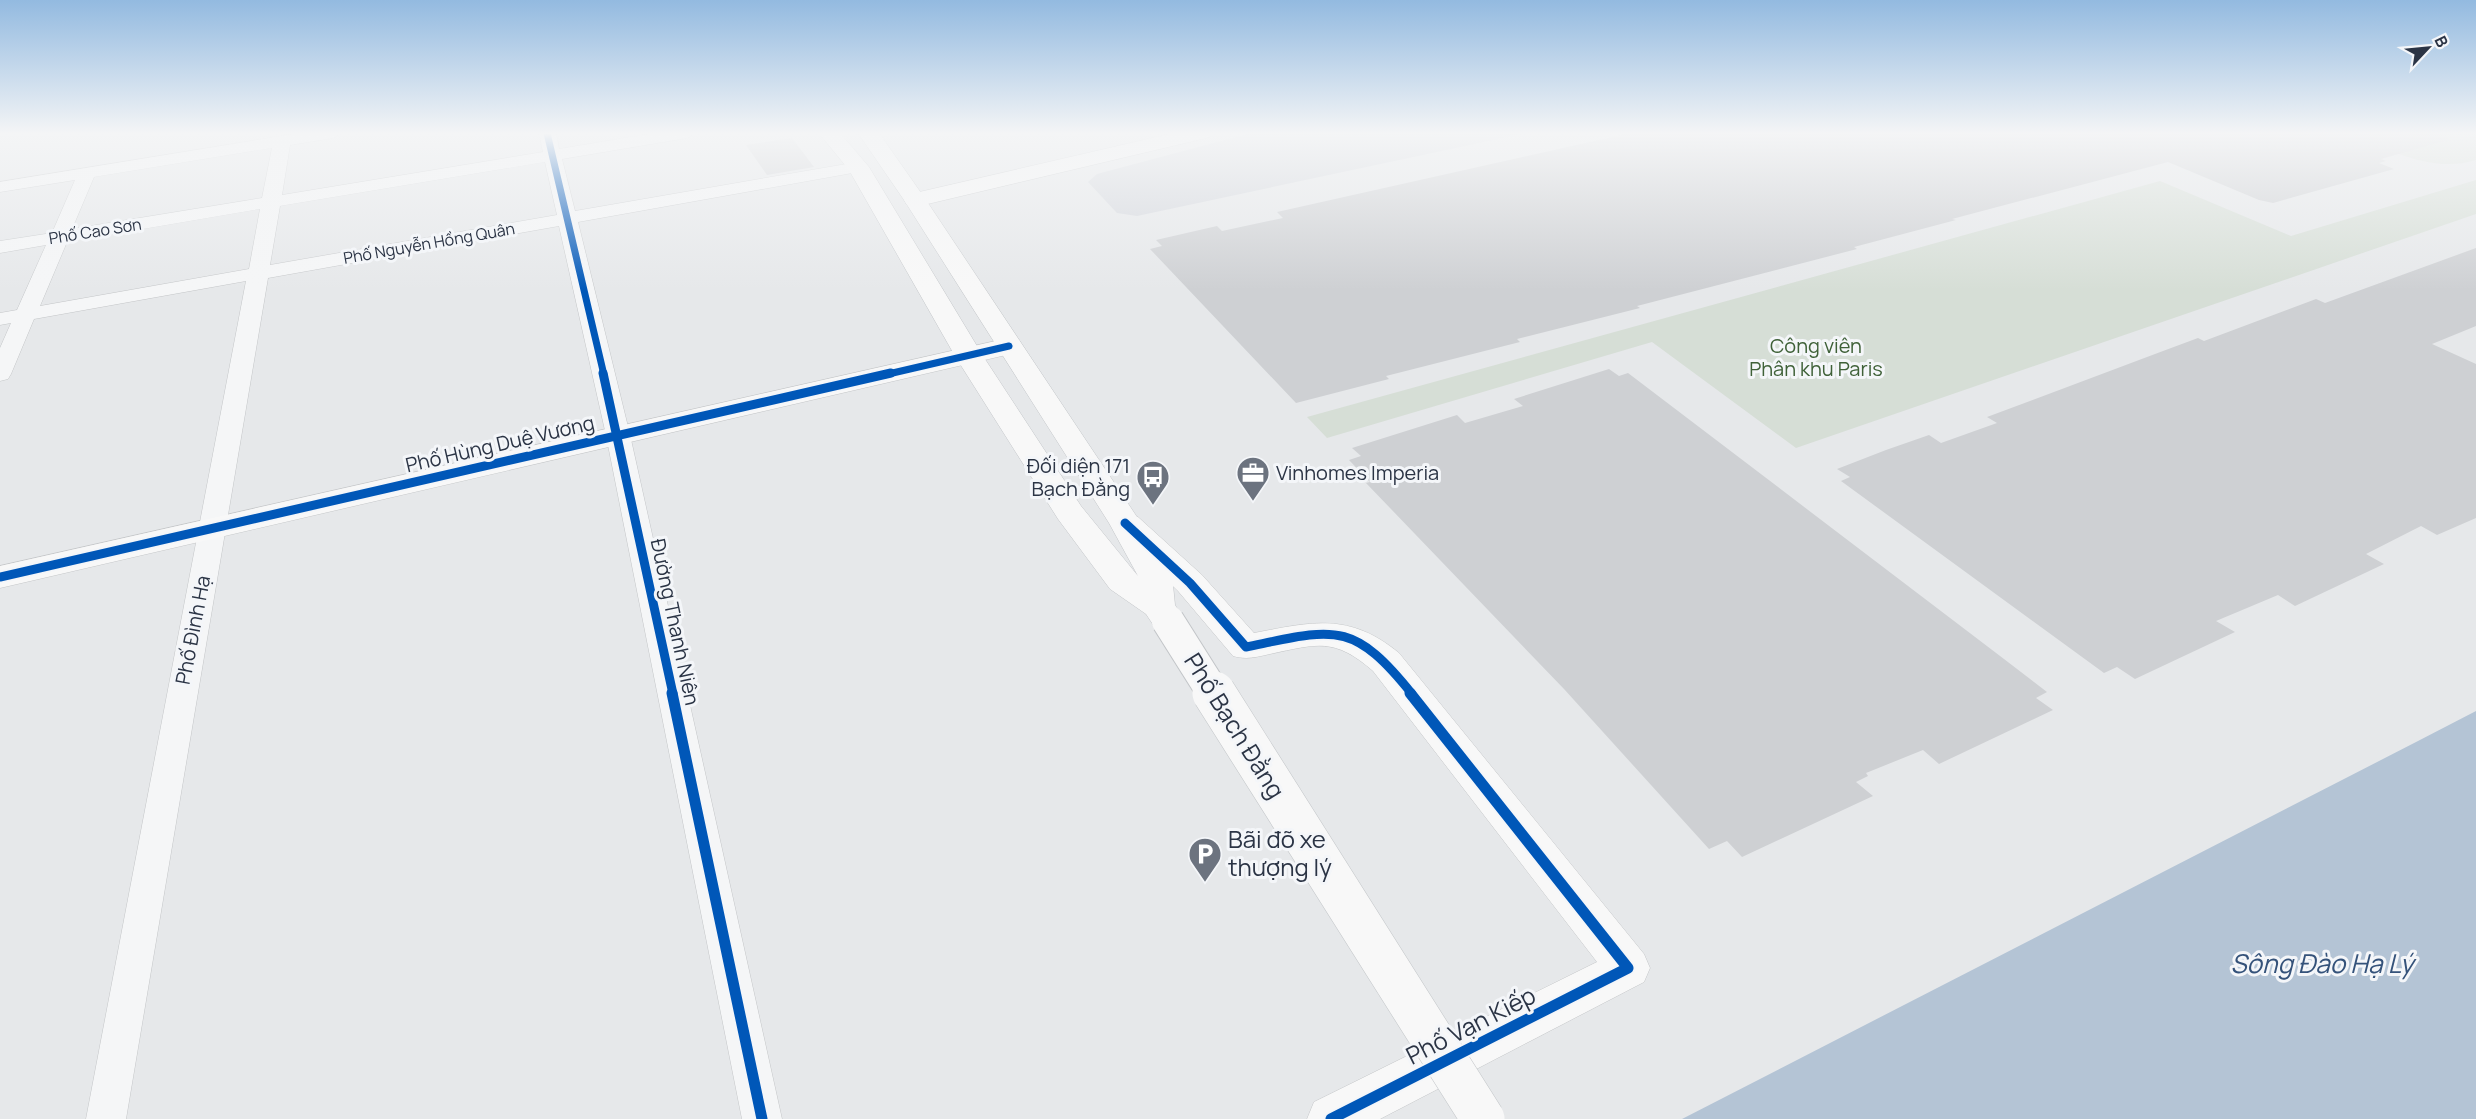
<svg xmlns="http://www.w3.org/2000/svg" width="2476" height="1119" viewBox="0 0 2476 1119" font-family="Manrope,sans-serif">
  <style>
    .built { fill: #d4d7dd }
    .green { fill: #d6ded6 }
    .water { fill: #b4c4d5 }
    .building { fill: #ced0d3 }
    .lines { fill: none; stroke-linecap: round; stroke-linejoin: round }
    .street-casing { stroke: #c4c6c8; stroke-width: 1 }
    .secondary-casing { stroke: #c4c6c8; stroke-width: 1 }
    .primary-casing { stroke: #c2c5c8; stroke-width: 1 }
    .street { fill: #f5f6f7; fill-rule: evenodd }
    .secondary { fill: #f8f8f8; fill-rule: evenodd }
    .primary { fill: #f8f8f8; fill-rule: evenodd }
    .primary-bridge-far1-casing { stroke: #c2c5c8; stroke-width: 34; stroke-linecap: butt }
    .primary-bridge-casing { stroke: #c2c5c8; stroke-width: 44; stroke-linecap: butt }
    .primary-bridge-far1 { stroke: #f8f8f8; stroke-width: 32 }
    .primary-bridge { stroke: #f8f8f8; stroke-width: 43 }
    .cycleway-far2-casing { stroke: #f4f6f9; stroke-width: 10 }
    .cycleway-far1-casing { stroke: #f4f6f9; stroke-width: 13 }
    .cycleway-casing { stroke: #f4f6f9; stroke-width: 15 }
    .cycleway-far2 { stroke: #0057b8; stroke-width: 7 }
    .cycleway-far1 { stroke: #0057b8; stroke-width: 9 }
    .cycleway { stroke: #0057b8; stroke-width: 11 }
    .labels { text-anchor: middle; stroke-width: 6; stroke-linejoin: round; paint-order: stroke }
    .far-street-label { font-size: 16px; fill: #2b3445; stroke: #f4f6f9 }
    .park-label { font-size: 20px; fill: #3f6138; stroke: #f4f6f9 }
    .street-label { font-size: 20px; fill: #2b3445; stroke: #f4f6f9 }
    .poi-label { font-size: 20px; fill: #2b3445; stroke: #f4f6f9; text-anchor: end }
    .near-street-label { font-size: 24px; fill: #2b3445; stroke: #f4f6f9 }
    .near-poi-label { font-size: 24px; fill: #2b3445; stroke: #f4f6f9; text-anchor: start }
    .near-water-label { font-size: 26px; font-style: italic; fill: #34527a; stroke: #f4f6f9 }
  </style>
  <rect width="100%" height="100%" fill="#e6e8ea"/>
  <path class="built" d="M1251,133H1526L1137,216L1117,213L1088,182L1097,174Z"/>
  <path class="green" d="M2347,133H2476V160C2431,174 2389,149 2347,133Z
    M2476,180V214L1796,448L1652,342L1327,438L1307,417L2160,181L2291,236Z"/>
  <path class="water" d="M2476,711V1119H1682L2418,741Z"/>
  <path class="building" d="M1630,133H2447L2448,140L2381,159L2386,161L2379,163L2394,169L2273,203L2259,200L2168,162L1952,219L1956,220L1854,247L1857,249L1637,306L1640,308L1517,339L1520,342L1386,376L1389,379L1296,403L1150,249L1162,246L1156,240L1217,226L1222,231L1283,218L1277,212Z
    M792,138L814,167L767,175L746,145Z
    M2476,248V326L2432,344L2476,364V518L2437,535L2421,526L2366,554L2384,564L2295,606L2278,595L2216,621L2235,632L2135,679L2117,667L2104,673L1841,481L1850,477L1837,469L1886,450L1929,435L1941,443L1997,423L1987,417L2163,351L2198,338L2204,341L2316,299L2325,303Z
    M1609,369L1619,376L1628,373L2004,659L2047,692L2036,698L2053,710L1939,764L1923,750L1866,773L1868,776L1856,782L1873,796L1742,857L1727,841L1709,849L1564,689L1366,483L1370,482L1349,460L1361,456L1352,448L1457,415L1465,423L1523,406L1514,399Z"/>
  <g class="lines">
    <g class="street-casing">
      <path id="street" d="M300,133H341L333,138L290,145L282,195L543,152L539,133H556L559,149L655,133H695L687,138L562,159L575,211L858,162L867,167L858,172L578,222L630,435L782,1119H742L606,435L559,226L268,278L126,1119H86L246,281L34,319L11,374L8,379L0,381V348L11,323L0,325V313L17,310L46,245L0,253V241L52,233L75,180L0,192V182ZM272,148L262,198L72,229L94,177ZM545,162L557,215L270,265L280,206ZM260,209L249,269L40,306L67,242Z"/>
    </g>
    <g class="secondary-casing">
      <path id="secondary" d="M1174,133H1212L1209,137L1202,139L915,207L907,205L904,200L907,195L915,193Z
        M1009,338L1019,340L1022,346L1019,352L0,588V566Z
        M1127,514L1138,517L1202,575L1254,633C1312,622 1349,612 1399,653L1644,954L1650,968L1644,982L1380,1119H1307L1314,1102L1597,962L1373,671C1334,637 1317,644 1270,654C1256,657 1247,660 1233,656L1178,591L1116,531L1111,524L1116,517Z"/>
    </g>
    <g class="primary-casing">
      <path id="primary" d="M819,133H840L869,167L983,356L1081,506L1138,576L1109,523L904,200L858,133H879L926,200L1141,523L1172,575L1175,605L1185,621L1180,629L1168,633L1156,629L1146,614L1110,589L1058,519L955,356L849,170Z"/>
    </g>
    <use href="#street" class="street"/>
    <use href="#secondary" class="secondary"/>
    <use href="#primary" class="primary"/>
    <g class="primary-bridge-far1-casing">
      <path id="primary-bridge-far1" d="M1168,621L1214,694"/>
    </g>
    <g class="primary-bridge-casing">
      <path id="primary-bridge" d="M1214,693L1483,1119"/>
    </g>
    <use href="#primary-bridge-far1" class="primary-bridge-far1"/>
    <use href="#primary-bridge" class="primary-bridge"/>
    <g class="cycleway-far2-casing">
      <path id="cycleway-far2" d="M547,133L604,375
        M884,375L1009,346"/>
    </g>
    <g class="cycleway-far1-casing">
      <path id="cycleway-far1" d="M603,373L673,694
        M1125,523L1190,583L1246,647C1334,629 1352,619 1412,694
        M0,577L891,373"/>
    </g>
    <g class="cycleway-casing">
      <path id="cycleway" d="M672,693L762,1119
        M1331,1119L1628,968L1410,693"/>
    </g>
    <use href="#cycleway-far2" class="cycleway-far2"/>
    <use href="#cycleway-far1" class="cycleway-far1"/>
    <use href="#cycleway" class="cycleway"/>
  </g>
  <linearGradient id="sky" x2="0" y2="1"><stop stop-color="#93bae0"/><stop offset="0.46" stop-color="#f4f5f6"/><stop offset="1" stop-color="#f4f5f6" stop-opacity="0"/></linearGradient>
  <rect width="2476" height="290" fill="url(#sky)"/>
  <defs>
    <g id="office-pin" transform="scale(1.725)"><path d="M0 17L-7.5 6A9.5 9.5 0 1 1 7.5 6Z" fill="#6c737f" stroke="#f4f6f9"/><path d="M-6-3h4V-5.5h4V-3h4V5H-6ZM-1-4.5V-3h2v-1.5ZM-6 0V1H6V0Z" fill="#fff"/></g>
    <g id="bus-pin" transform="scale(1.725)"><path d="M0 17L-7.5 6A9.5 9.5 0 1 1 7.5 6Z" fill="#6c737f" stroke="#f4f6f9"/><path d="M-5-6H5V4H4V6H2V4H-2V6H-4V4H-5ZM-3.5-4V0h7V-4ZM-3.5 1.2v1.5H-2V1.2ZM2 1.2v1.5H3.5V1.2Z" fill="#fff"/></g>
    <g id="parking-pin" transform="scale(1.725)"><path d="M0 17L-7.5 6A9.5 9.5 0 1 1 7.5 6Z" fill="#6c737f" stroke="#f4f6f9"/><path d="M-3.5-5.5H1a3.5 3.5 0 0 1 0 7H-1V5.5H-3.5ZM-1-3.4V-.6H.8a1.4 1.4 0 0 0 0-2.8Z" fill="#fff"/></g>
  </defs>
  <g fill-rule="evenodd">
    <use href="#office-pin" x="1253" y="473"/>
    <use href="#bus-pin" x="1153" y="477"/>
    <use href="#parking-pin" x="1205" y="854"/>
  </g>
  <g class="labels">
    <g class="far-street-label">
      <text transform="translate(95 231) rotate(-9)" y="6">Phố Cao Sơn</text>
      <text transform="translate(429 243) rotate(-10)" y="6">Phố Nguyễn Hồng Quân</text>
    </g>
    <g class="park-label">
      <text x="1816" y="353">Công viên<tspan x="1816" dy="23">Phân khu Paris</tspan></text>
    </g>
    <g class="street-label">
      <text transform="translate(500 444) rotate(-13)" y="7">Phố Hùng Duệ Vương</text>
      <text transform="translate(675 622) rotate(78)" y="7">Đường Thanh Niên</text>
      <text transform="translate(193 630) rotate(-79)" y="7">Phố Đình Hạ</text>
    </g>
    <g class="poi-label">
      <text x="1130" y="473">Đối diện 171<tspan x="1130" dy="23">Bạch Đằng</tspan></text>
      <text x="1276" y="480" text-anchor="start">Vinhomes Imperia</text>
    </g>
    <g class="near-street-label">
      <text transform="translate(1234 726) rotate(58)" y="8">Phố Bạch Đằng</text>
      <text transform="translate(1471 1026) rotate(-27)" y="8">Phố Vạn Kiếp</text>
    </g>
    <g class="near-poi-label">
      <text x="1228" y="848">Bãi đõ xe<tspan x="1228" dy="28">thượng lý</tspan></text>
    </g>
    <g class="near-water-label">
      <text x="2322" y="973">Sông Đào Hạ Lý</text>
    </g>
  </g>
  <g transform="translate(2428 48) rotate(64)" stroke="#f4f6f9" stroke-width="4.5" paint-order="stroke">
  <path d="M0-4.5L10 22L0 15L-10 22Z" fill="#2b3445"/>
  <text y="-9" font-size="16" font-weight="bold" text-anchor="middle" fill="#2b3445">B</text>
  </g>
</svg>
